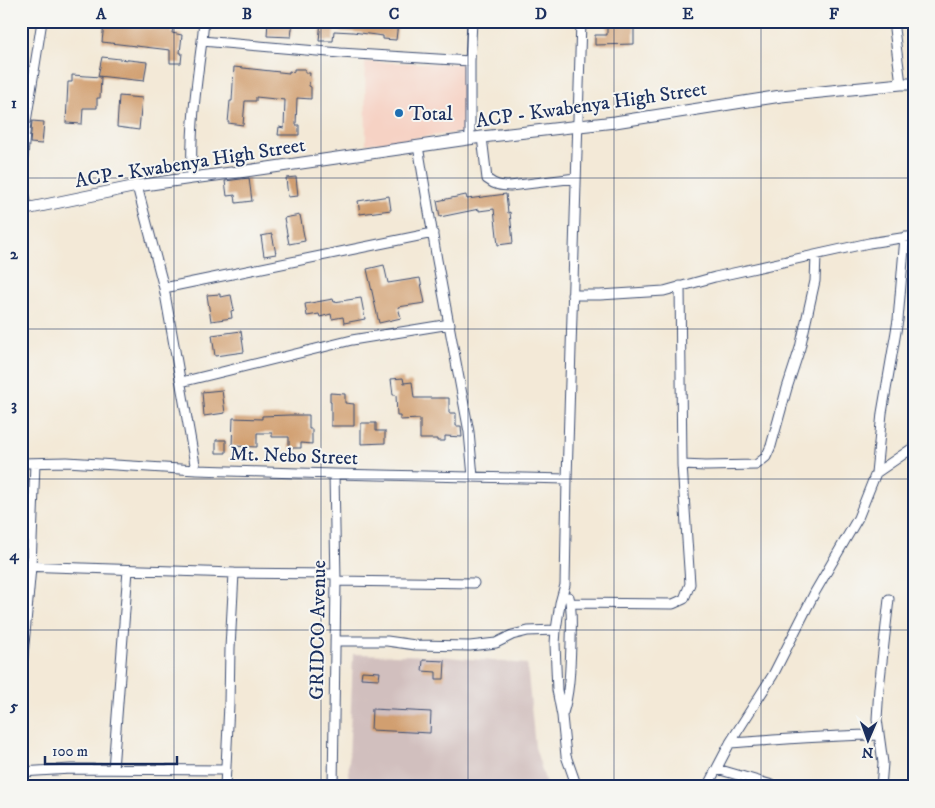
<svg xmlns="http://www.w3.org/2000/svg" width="935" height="808" viewBox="0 0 935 808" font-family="'IM FELL DW Pica',serif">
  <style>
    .built { fill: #f6d2c4 }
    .industrial { fill: #d1bfbe }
    .building { fill: #d19f70 }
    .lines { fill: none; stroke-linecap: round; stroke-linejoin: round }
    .minor-casing { stroke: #3b4b70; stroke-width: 11 }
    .major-casing { stroke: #3b4b70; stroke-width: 13 }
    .minor { stroke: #fff; stroke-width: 9 }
    .major { stroke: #fff; stroke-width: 11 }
    .grid { fill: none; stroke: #1b2f5e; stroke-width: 1; stroke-opacity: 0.55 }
    .poi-dot { fill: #1f6fb2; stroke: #f6f6f2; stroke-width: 2 }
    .labels { text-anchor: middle; stroke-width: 4; stroke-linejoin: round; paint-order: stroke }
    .street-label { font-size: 20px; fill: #1b2f5e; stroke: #f6f6f2 }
    .poi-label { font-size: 20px; fill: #1b2f5e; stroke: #f6f6f2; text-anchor: start }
    .neatline { fill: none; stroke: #1b2f5e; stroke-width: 2 }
    .grid-label { font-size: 16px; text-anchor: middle; font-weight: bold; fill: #1b2f5e }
  </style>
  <rect width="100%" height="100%" fill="#f6f6f2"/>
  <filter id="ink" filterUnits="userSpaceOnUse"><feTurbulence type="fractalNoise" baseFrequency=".02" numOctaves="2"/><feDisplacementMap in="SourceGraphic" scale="10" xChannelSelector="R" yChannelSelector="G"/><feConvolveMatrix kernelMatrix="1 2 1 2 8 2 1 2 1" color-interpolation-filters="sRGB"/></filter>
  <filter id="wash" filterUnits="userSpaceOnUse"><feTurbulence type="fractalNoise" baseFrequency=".0096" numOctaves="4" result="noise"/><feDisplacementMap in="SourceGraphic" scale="20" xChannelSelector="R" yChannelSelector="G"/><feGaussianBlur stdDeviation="1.12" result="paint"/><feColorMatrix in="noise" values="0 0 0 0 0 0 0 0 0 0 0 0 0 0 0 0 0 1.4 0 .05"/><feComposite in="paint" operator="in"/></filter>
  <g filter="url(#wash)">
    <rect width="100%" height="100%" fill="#f3e9d7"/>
    <path class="built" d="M365,62L467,64L463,132L366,144Z"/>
    <path class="industrial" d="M353,654L437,656L527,664L535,747L547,787H348Z"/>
    <g id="blocks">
      <path class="building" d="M268,21H293L291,37L267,36Z
        M321,21H381L398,23L396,40L383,39V36L353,32L334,31L333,41H319Z
        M607,21H634V44L595,45V35H607Z
        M104,24L156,29V25L173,28L172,33L182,35L180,53H182L181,63H170V50L102,42Z
        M102,57L147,62L144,81L98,76Z
        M234,67L289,73V71L294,72V69H305V73H310L309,86L311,87V99L297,98L296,125H299V135H278L279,127L284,128L285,100L256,97V101H245L243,125L228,123L230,101H232Z
        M72,75L101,77L100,98H97V108H83L82,124L66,123L68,82H72Z
        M119,96L142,98L139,130L117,127Z
        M32,121L44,122L42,144L30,143Z
        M296,177L298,196L288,197L286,178Z
        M249,178L252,201L236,203L235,195L227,196L225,181Z
        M506,194L508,213L510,212L513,243L498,245L494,209L479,211V209L440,217L437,201L466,195L467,199Z
        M389,196L391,210L360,214L358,201Z
        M300,215L305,241L289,244L284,218Z
        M272,234L276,254L264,256L261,236Z
        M384,265L388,283L420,278L425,303L398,307L401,318L379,323L367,269Z
        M220,294V297L231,295L234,310L231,311L232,318L211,321L207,295Z
        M361,298L365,319L344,323L343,317L332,319L331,314L320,317L319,314L307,316L305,304L333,299L334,302Z
        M241,331L244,352L215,356L212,335Z
        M403,378L404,383L412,382L414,398H449V413H456V426H461L462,437L445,436V441H437V439H420V419L400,420V416H397L396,395H393L391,379Z
        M222,390L225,413L204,416L202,392Z
        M330,393L345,394V403L354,404V426H331V402H330Z
        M289,415H309V429H312V444L301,443V448H289V437H272V433H257V447L232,446L233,418L262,419V416Z
        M361,423H376V431H385V443L361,444Z
        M216,440H226V453H216Z
        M423,660L445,661L444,679H436V672L422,671Z
        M362,671L380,672L379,679L361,678Z
        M372,709L431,712L430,733L371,730Z"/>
    </g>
  </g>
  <g filter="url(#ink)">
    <use href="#blocks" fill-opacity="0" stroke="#3b4b70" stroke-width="1"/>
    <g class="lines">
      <g class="minor-casing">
        <path id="minor" d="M204,21L202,41L340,53L470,61
          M893,21L901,84
          M482,137L487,179C495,185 500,186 510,186L576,178
          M470,139V61L472,21
          M418,146L437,260L469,432L473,477
          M192,178C190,132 196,86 202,41
          M137,186L164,288L196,470
          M27,209L22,179V166L26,122L42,21
          M164,288L433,233
          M572,295H600L664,291L715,277L869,243L914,236
          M181,382L352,340L450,324
          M21,463L67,462L196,470L334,474L567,479
          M682,465L706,466L756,465L766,457L771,446L787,388L800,348L815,281L816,256
          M876,473L914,447
          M21,566L234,573L336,574
          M336,581L474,583
          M571,603L673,604L684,599L690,584L682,465L680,286
          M335,641H387L415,645L470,646L496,643L512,635L528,631L556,630
          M21,678L31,567L35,463
          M563,713C570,691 570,667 571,644C571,629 573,612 569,597
          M730,743C780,740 830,735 879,735
          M113,769L128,570
          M717,769L779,787
          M21,772L71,769L226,770
          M225,787L229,704L230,648L234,573
          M333,787L336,581L334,474
          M577,787L566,756L562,716L557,690L555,644L556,630L560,603L565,585L567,479L581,21
          M707,787L730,743L773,675L815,592L858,518L876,473L882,413L898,320L905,237
          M881,787L883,763L877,719L879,688L889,599"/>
      </g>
      <g class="major-casing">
        <path id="major" d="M21,210L137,186L192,178L239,172L482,137L615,122L781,96L901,84H914"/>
      </g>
      <use href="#minor" class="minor"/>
      <use href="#major" class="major"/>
    </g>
  </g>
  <path class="grid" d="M174,21V787M321,21V787M468,21V787M614,21V787M761,21V787M21,178H914M21,329H914M21,479H914M21,630H914"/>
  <circle class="poi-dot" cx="399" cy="113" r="5"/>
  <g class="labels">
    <g class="street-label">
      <text transform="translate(591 104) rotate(-8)" y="7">ACP - Kwabenya High Street</text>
      <text transform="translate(190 162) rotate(-9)" y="7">ACP - Kwabenya High Street</text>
      <text transform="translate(294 455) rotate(2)" y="7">Mt. Nebo Street</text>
      <text transform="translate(317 630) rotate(-89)" y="7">GRIDCO Avenue</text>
    </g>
    <g class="poi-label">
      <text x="409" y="120">Total</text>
    </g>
  </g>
  <rect width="935" height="808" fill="none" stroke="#f6f6f2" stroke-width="55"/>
  <g transform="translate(868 740) rotate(182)" stroke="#f6f6f2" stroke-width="4" paint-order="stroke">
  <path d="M0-4L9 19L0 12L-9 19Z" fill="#1b2f5e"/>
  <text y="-8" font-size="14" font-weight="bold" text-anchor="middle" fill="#1b2f5e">N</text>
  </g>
  <path d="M45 756v8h132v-8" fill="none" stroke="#1b2f5e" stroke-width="2.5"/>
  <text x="52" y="756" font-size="15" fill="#1b2f5e" stroke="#f6f6f2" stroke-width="4" paint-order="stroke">100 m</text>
  <rect x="28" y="28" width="880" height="752" class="neatline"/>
  <g class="grid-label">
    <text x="101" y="19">A</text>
    <text x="247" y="19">B</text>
    <text x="394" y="19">C</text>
    <text x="541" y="19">D</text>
    <text x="688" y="19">E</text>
    <text x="834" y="19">F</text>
    <text x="14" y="108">1</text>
    <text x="14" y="259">2</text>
    <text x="14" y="410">3</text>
    <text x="14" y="560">4</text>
    <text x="14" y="711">5</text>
  </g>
</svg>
